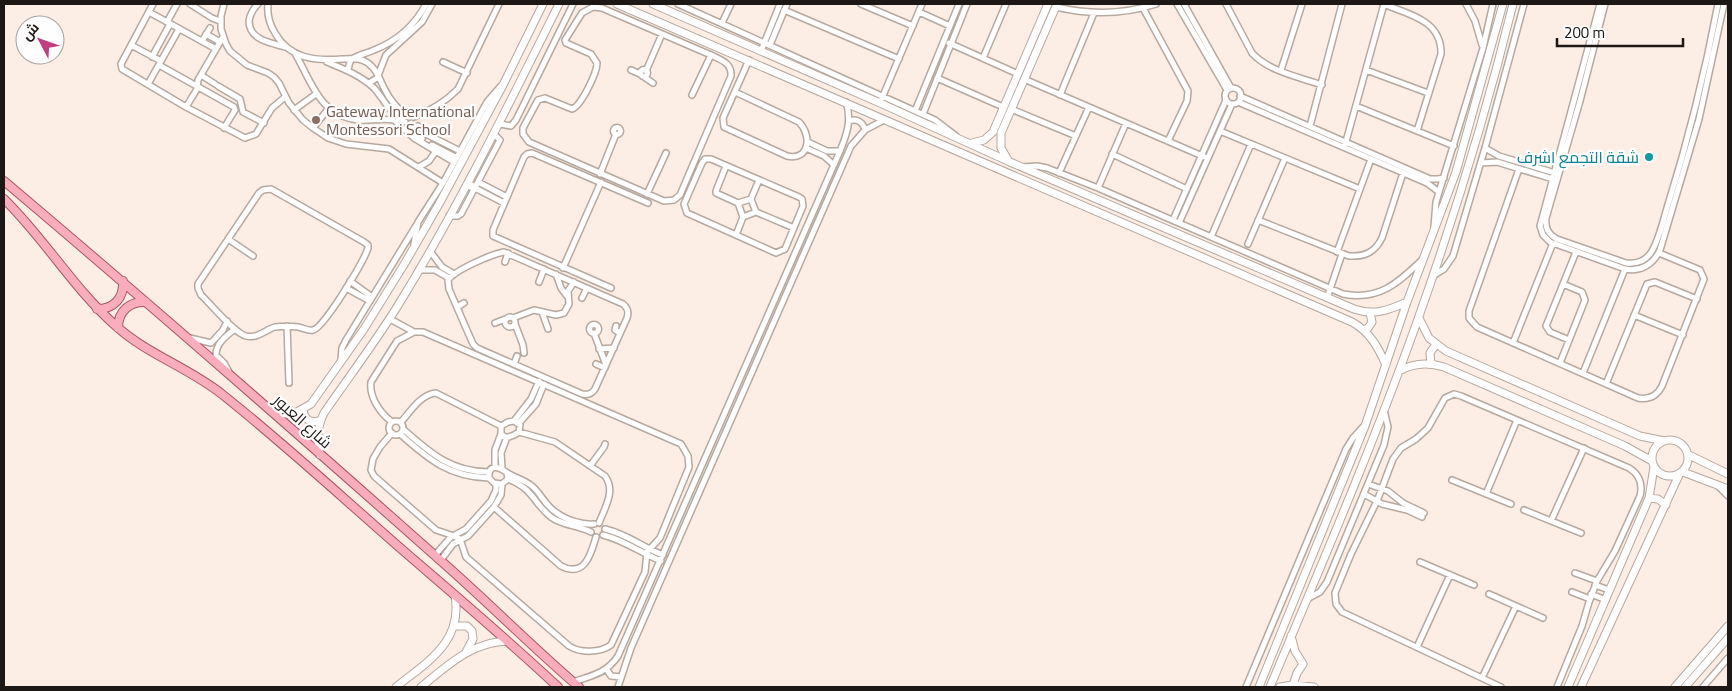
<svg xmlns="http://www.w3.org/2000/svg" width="1732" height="691" viewBox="0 0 1732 691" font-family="Georgia,Cairo,serif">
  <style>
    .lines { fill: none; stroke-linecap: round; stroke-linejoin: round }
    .street-casing { stroke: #b6a9a0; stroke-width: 8 }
    .secondary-casing { stroke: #b6a9a0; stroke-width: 9 }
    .primary-casing { stroke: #ab5667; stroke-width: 10 }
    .street { stroke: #fff; stroke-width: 5 }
    .secondary { stroke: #fff; stroke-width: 7 }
    .primary { stroke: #fbadbe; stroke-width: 8 }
    .education-dot { fill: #8d6e63; stroke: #fefefe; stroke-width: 2 }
    .culture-dot { fill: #0f9aa8; stroke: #fefefe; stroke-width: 2 }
    .labels { text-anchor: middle; stroke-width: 4.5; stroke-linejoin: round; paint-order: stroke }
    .education-label { font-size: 16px; fill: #785e54; stroke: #fefefe; text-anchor: start }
    .culture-label { font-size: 16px; fill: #0d838f; stroke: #fefefe; text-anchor: end }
    .street-label { font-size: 16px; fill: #1d1815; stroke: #fefefe }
  </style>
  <rect width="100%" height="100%" fill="#fceee4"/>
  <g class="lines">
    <g class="street-casing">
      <path id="street" d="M153,4L121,64L122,69L186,107L245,138L256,134L272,108L285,97
        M190,4L212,18L220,21
        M224,4L221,16V29L226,44L230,51L247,65L268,73L274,77L279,83L289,103L303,120L313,128L328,138L346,144L389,149L443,183
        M258,4C253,9 250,14 249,21C249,40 271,43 285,47
        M268,4C267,14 270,25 275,33C290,59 315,61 342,59C352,59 359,57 368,63C377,70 379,78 384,88C389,99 399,111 409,117
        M678,4L935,120L956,136
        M861,4L913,26
        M1177,4L1227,90
        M1184,4L1231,88
        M1226,4L1252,53C1268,71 1299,77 1322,85
        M1383,4C1408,14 1442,20 1441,54L1417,131
        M1466,4L1475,21L1482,45
        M1600,4L1540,226L1543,235L1550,242L1625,269C1640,272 1653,265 1660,250L1699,119L1724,4
        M1605,4L1580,101L1546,218C1545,228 1548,234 1557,239L1626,263C1635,264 1644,262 1650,254C1658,244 1663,221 1667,208C1688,141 1705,73 1718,4
        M593,7L602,8L711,55C721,60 732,63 731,76L680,195L674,200L664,201L529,142L523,134V128L538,100L545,98L572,109C581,106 597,73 597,63L591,54L566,43L565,40L582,13Z
        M1056,7C1090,15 1122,15 1156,4
        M1143,8L1188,91L1187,101L1168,141
        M784,10L899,59
        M149,12L216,49
        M919,12L950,26
        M167,22L177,4
        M722,23L731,4
        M206,34L220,42
        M202,41L210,28
        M949,43L1018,74
        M131,45L161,61
        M770,45L787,4
        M761,51L780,4
        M296,55C312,83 320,116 358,120C370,121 382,118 394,120L414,138L454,162
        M152,57L170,24
        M983,58L1006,4
        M327,62C344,69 360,75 374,88C384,99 391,116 405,122
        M443,62L467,73
        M159,65L234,107L235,110L224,128
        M640.5 73a3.5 3.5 0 1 1 7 0a3.5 3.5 0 1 1-7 0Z
        M348,70C349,66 349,62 352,59C358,55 368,53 374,50C397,41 415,25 426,4
        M631,70L640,74
        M1281,70L1302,4
        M1366,70L1428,93
        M646,71L662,34
        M201,75L215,84
        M644,77L653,83
        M937,78L1003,107
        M1024,79L1207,158
        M369,83L377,78L386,55L422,22L432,4
        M148,84L179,29
        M218,86L240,99L243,112L264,123
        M1225 96a8 8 0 1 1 16 0a8 8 0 1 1-16 0Z
        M735,92L799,122C812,135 810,161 787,156L724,127L723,118L749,60
        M692,95L711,55
        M1060,95L1094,13
        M1240,96L1430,179H1438L1444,178
        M882,98L922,4
        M1238,102L1427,183L1439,192
        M1356,106L1454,146
        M186,107L197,89L198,80L223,37
        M1011,109L1076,136
        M294,110L316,94
        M915,111L959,4
        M923,114L967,4
        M414,117C430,111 446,101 458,89L499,4
        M849,121C857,118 863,122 865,130
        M500,124L511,126L516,120L573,4
        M418,126L428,135L460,151
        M1310,126L1342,4
        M613.5 131a3.5 3.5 0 1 1 7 0a3.5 3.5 0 1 1-7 0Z
        M313,128L329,108
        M411,130L422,139
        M1220,131L1360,189
        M808,142L827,151H840
        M432,145L457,158
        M1345,145L1384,4
        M806,148L824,156L834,165
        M1485,148L1499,156L1555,173
        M1112,154L1187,189
        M705,159H711L799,197L802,199L803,206L785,249L776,253L687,213L684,204L702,163Z
        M1481,163L1497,162L1553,179
        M726,166L716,191V193L738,203L751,199L756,212L743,217L738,203
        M419,167L429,161L436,151
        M1023,167L1037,166L1047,168L1098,188L1343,294C1379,301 1398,283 1422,260
        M1519,169L1469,311V318L1477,327L1638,398C1649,400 1657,396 1662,386L1704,279L1700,270L1659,253
        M1059,173L1089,107
        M600,174L616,134
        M478,182L507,197
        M475,188L504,203
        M1098,188L1126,123
        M271,189L364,242L368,245V248C364,261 324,328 313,330C308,331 303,328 298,327C291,326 282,326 275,327C265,330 257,339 246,336C234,333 211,304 201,295L198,288V284L259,193L263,190Z
        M647,194L666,153
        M751,199L759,180
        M756,212L794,228
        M449,216H458L461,214L500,140L494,134
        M1173,220L1226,100
        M1258,220L1349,256C1365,257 1375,252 1382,238L1403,173
        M1179,223L1232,104
        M1434,227L1436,202L1483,48L1493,4
        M736,235L743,217
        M1211,237L1251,144
        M228,239L253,256
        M414,244L418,222L443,183L487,102L501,86
        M1248,244L1285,158
        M430,251L442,267L454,274
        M504,252L623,304C628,308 629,312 627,318L595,389C592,394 587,395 582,394L477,348L473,344L449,289L448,280C455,270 492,254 504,252Z
        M1337,252L1371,159
        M505,262L508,253
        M563,268L601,182
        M419,270H435L449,278
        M556,274L561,288L567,296
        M1434,275L1444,269L1453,256L1485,148L1524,4
        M350,281L372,297
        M539,282L544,269
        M346,288L370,301
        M611,288L493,236V230L524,157L527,154L532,153L648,203
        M582,298L587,288
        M1327,298L1342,254
        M457,307L464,303
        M542,312L548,329
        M1634,315L1683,335
        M505 322a5 5 0 1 1 10 0a5 5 0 1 1-10 0Z
        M513,318L534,310L556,315L564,313L569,304L568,291L574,282
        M390,319L414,332
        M495,323L508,318
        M515,324L523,345L524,353
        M589.5 329a4.5 4.5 0 1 1 9 0a4.5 4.5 0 1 1-9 0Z
        M287,326L289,383
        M616,326L615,330L620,333
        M594,333L606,365
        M190,338L211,343L223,330L227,321
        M1569,340L1550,332L1546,326L1576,252
        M1513,343L1553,243
        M599,349L614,348
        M341,360L342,348L346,340L417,224
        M1560,363L1585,300L1582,292L1563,284
        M514,364L517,356
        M596,364L605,368
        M229,372L224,363L216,355C216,343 226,336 235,329
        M1583,373L1625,269
        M1606,384L1647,284L1655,282L1697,299
        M514,421L531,399L539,381
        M389 428a7 7 0 1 1 14 0a7 7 0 1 1-14 0Z
        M401,422C410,412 421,394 436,393L501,426
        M519,423L536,404L544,384
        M403,429C430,453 451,472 489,472
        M519,432L555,442L605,476C616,491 605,507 599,523
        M392,433L380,447L373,459L371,470L374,476L436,530L454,536L460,539L466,557L569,646C580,653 600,653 611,645L645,572L647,552L660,538L689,467L688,456L681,444L423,332H414L397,341L371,382C369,397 380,413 392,422
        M400,434C428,459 449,477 489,478
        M590,466L604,447L605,444
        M495,467V450L501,434V426L508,422L514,421L520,425L519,432L514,435L506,438L501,434
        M502,468L501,453L507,437
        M507,473L508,479L502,484L494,483L489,478C488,463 499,467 506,472C514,478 524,479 533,487C542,495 546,507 557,513C566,520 583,525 594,524
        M508,479C534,489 533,503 551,517C563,526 578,525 591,532
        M1452,480L1511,504
        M1368,484L1388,491L1403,503L1424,513
        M1719,487L1728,496
        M1364,494L1382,504L1407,510L1422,517
        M1486,494L1517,420
        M494,507L561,566C585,578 591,554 596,537
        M1524,510L1581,533
        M1551,521L1584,448
        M605,529C627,534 642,547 663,555
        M603,535C624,540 641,553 661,561
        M435,555L451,537L466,529L491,501L496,490V484
        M441,560L453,544L468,536L494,507L501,495L502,484
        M1420,562L1474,585
        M1575,573L1597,581
        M1595,585L1609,590
        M1572,592L1590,599
        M1489,594L1543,618
        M1591,594L1606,600
        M1307,599L1320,592L1327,582L1384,445L1388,427L1384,410
        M1417,647L1450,575
        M607,670L611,676L621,677
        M1482,678L1516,606
        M573,682C591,676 607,673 618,656L840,151C847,134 852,120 846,102
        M618,687L631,648L851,146L865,130L884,120
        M1246,687L1346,449L1353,438L1363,427
        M1501,687L1342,612L1336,604L1335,593L1351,554L1377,501L1393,459L1401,448L1416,439L1428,428L1445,398L1454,394L1461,396L1629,468C1639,474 1643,484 1640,496L1615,551L1597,581L1589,602L1582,626L1557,687
        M1703,687L1728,658"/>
    </g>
    <g class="secondary-casing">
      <path id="secondary" d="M617,4L1352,322C1370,332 1378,347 1386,365
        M653,4L880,103L1010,162L1354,309C1374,316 1389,310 1407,302
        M972,143L984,140L993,132L1048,4
        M1008,160L1001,148V133L1057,4
        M467,184L475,188
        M1419,318L1429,338L1446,351L1640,436L1664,441
        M1364,330L1368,328L1372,322L1370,313
        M1431,364L1430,353L1436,344
        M1399,371C1413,363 1428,362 1444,367L1625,446L1652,461
        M303,409C304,420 311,424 321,420
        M273,412L285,414L295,413L311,404L364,329L405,263L439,204L503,85L543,4
        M1652 458a18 18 0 1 1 36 0a18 18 0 1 1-36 0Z
        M320,455C316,440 317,427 324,413C348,378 374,344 397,307C457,210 508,106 559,4
        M1689,455L1728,474
        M1683,472L1728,489
        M1649,498L1658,499L1666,505
        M454,626H467L472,631L473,639L466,652
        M1291,636L1295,651L1303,664L1297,673L1293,685
        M396,687C427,662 463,642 455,596
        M421,687C447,666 470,643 506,641
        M1259,687L1365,426L1407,302L1456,172L1503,4
        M1270,687C1321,566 1374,443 1418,319C1455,215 1487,110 1513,4
        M1280,687L1293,685L1314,687
        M1568,687L1649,498L1654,467
        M1581,687L1679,475
        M1675,687L1728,626
        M1685,687L1728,638"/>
    </g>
    <g class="primary-casing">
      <path id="primary" d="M4,181C151,305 296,432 440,560C487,601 531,646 579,687
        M4,199C45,239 73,288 116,326C148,355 190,368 223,395C286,445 345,500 406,553C457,597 509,641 558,687
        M97,309C114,309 124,298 123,281
        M118,328C118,311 130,301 146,302"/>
    </g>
    <use href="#street" class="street"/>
    <use href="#secondary" class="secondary"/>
    <use href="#primary" class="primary"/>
  </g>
  <circle class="education-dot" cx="316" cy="120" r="5"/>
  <circle class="culture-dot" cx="1649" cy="157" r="5"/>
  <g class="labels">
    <g class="education-label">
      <text x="326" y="117">Gateway International<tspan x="326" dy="18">Montessori School</tspan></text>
    </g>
    <g class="culture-label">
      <text x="1639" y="163">شقة التجمع اشرف</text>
    </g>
    <g class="street-label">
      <text transform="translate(303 421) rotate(42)" y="6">شارع العبور</text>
    </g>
  </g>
  <rect width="1732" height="691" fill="none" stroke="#1d1815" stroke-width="10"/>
  <g transform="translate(40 40) rotate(311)"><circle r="24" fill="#fefefe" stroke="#a4a2a1"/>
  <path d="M0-4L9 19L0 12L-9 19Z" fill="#c23d82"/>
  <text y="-8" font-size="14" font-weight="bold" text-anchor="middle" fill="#1d1815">ش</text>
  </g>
  <path d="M1557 38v8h126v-8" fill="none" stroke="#1d1815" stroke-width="2.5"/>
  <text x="1564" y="38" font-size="15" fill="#1d1815" stroke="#fefefe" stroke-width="4" paint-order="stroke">200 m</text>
</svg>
